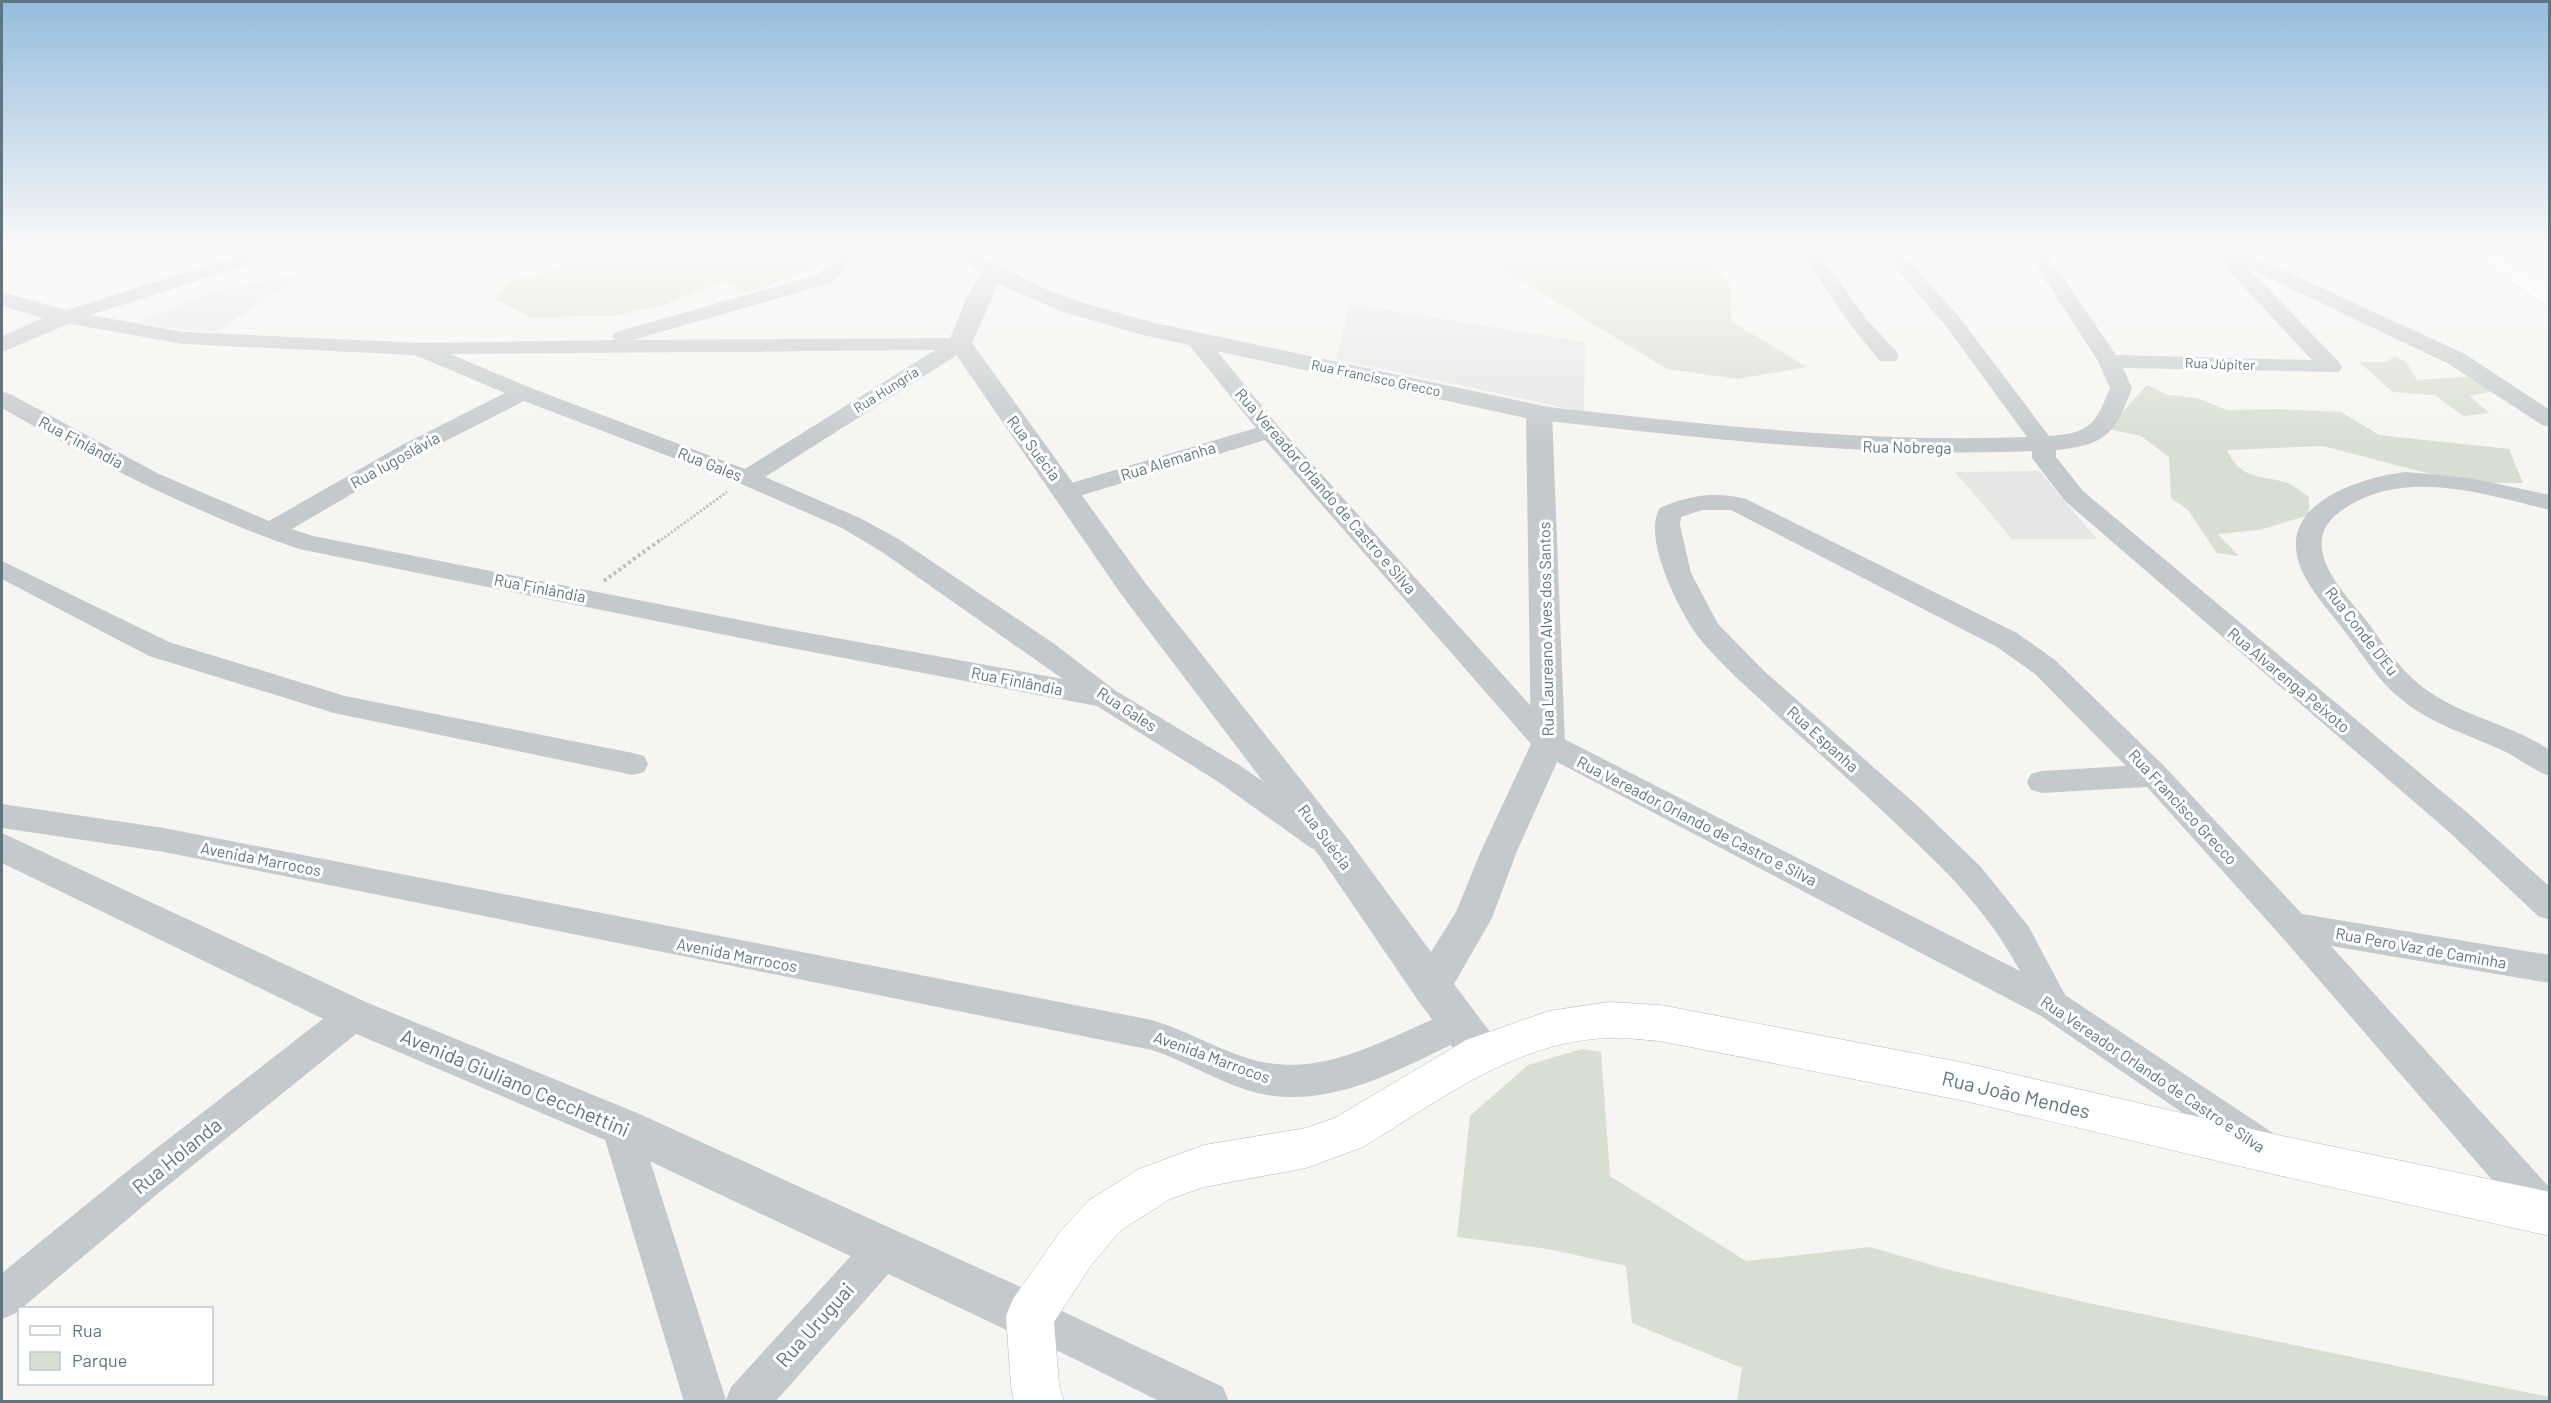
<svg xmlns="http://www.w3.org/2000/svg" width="2551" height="1403" viewBox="0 0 2551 1403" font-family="Barlow,sans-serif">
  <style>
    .built { fill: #e6e7e5 }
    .green { fill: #d8ded2 }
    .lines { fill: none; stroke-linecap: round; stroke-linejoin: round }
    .secondary-casing { stroke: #b4bbbe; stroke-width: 1 }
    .path-far1 { stroke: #bec1c2; stroke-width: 3; stroke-dasharray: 2 2; stroke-linecap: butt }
    .path { stroke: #bec1c2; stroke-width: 4; stroke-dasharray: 3 3; stroke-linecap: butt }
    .minor { fill: #c4c9cb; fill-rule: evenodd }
    .tertiary { fill: #c4c9cb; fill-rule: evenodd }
    .secondary { fill: #fff; fill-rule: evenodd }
    .labels { text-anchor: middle; stroke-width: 6; stroke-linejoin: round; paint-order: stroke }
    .far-street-label { font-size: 14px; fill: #5e767f; stroke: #fff }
    .street-label { font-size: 16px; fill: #5e767f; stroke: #fff }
    .near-street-label { font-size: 20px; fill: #5e767f; stroke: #fff }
  </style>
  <rect width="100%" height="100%" fill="#f6f5f1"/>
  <path class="built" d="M305,273L214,333L167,328L139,322L210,293Z
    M1350,304L1585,342L1584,412L1336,359Z
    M2040,471L2065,502L2097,539H2012L1955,472Z"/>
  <path class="green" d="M578,253H824L830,262L747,293L721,281L666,304L613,316L530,317L496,299L510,280C541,278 554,272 578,253Z
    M1483,253H1702L1731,284V321L1807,367L1737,379L1667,369L1486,259Z
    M2395,356L2406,362L2417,380L2478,376L2499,390L2470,396L2489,413L2463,416L2435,395L2393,392L2359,362H2386Z
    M2147,385L2168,395L2197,398L2227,410L2276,409L2341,412L2379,435L2509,449L2523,483H2465L2323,446L2227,450C2240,479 2258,475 2285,482C2293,484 2301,492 2309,497V515L2259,530L2218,534L2239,556L2217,553L2188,510L2171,498L2169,457L2141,436L2107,429Z
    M1582,1049L1601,1052L1610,1176L1746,1261L1870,1247L1942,1268L2083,1302L2549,1397V1401L2285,1402L2279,1399L2278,1402L1737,1401L1742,1368L1632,1323L1626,1266L1548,1249L1457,1237L1470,1116L1528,1065Z"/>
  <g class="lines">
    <g class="secondary-casing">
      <path id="secondary" d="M2471,253H2497L2550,287V305L2542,303Z
        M1609,1002L1660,1005L1965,1063L2273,1134L2550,1192V1236L2273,1174L1965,1101L1660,1041C1643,1040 1626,1037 1609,1038C1516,1041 1440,1100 1363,1147L1306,1168L1204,1187L1170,1199L1120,1231L1092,1264L1054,1322L1059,1385L1064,1402H1014L1011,1385L1006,1316L1013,1299L1060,1232L1088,1201L1139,1169L1204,1145L1306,1128L1335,1118L1466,1040L1549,1011Z"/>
    </g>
    <path class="path-far1" d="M658,542L727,492"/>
    <path class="path" d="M604,581L660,540"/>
    <path class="minor" d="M247,253H275L272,257L90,315L184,332L422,343L615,340L612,336L616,332L817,275L835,258V253H853L855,259L831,283L633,340L968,338L971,343L968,348L765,477L860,518L900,540L1053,643L1116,691L1239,765L1333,830L1338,839L1333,848L1322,851L1311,848L1217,781L1097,706L770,644L299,549C195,513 97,463 2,408V392L10,394L159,474L269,521L402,445L505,393L415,355L184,344L65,323L58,321L55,317L60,312ZM935,350L745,469L531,388L450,354ZM524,401L739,483L842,528L882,552L1063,679L770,626L313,536L292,529L418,455Z
      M1800,253H1819L1867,320L1896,351L1899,356L1896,361H1880L1853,328Z
      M1882,253H1902L1960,318L2049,436C2090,433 2095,425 2110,388L2098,361L2028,253H2046L2116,355L2312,360L2215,256L2218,253H2246L2465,354L2550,410V427L2542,425L2449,364L2248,268L2339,362L2342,367L2339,372L2123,368L2132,388C2115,434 2106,445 2056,450V457L2083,491L2470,815L2550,887V920L2538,916L2448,831L2065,501L2032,458V451C1866,458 1704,438 1539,420L1531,418L1528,413L1531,408L1539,406C1702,424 1862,443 2027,437L1946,326Z
      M1196,334L1204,335L1278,426L1558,736L2020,971C1999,932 1972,898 1940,866C1889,815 1834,767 1780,718C1753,692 1723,667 1699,638C1680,613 1641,537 1660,508C1688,495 1716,491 1746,499L2017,633L2055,660L2165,767L2302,914L2550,955V983L2331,946L2550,1188V1230L2546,1232L2532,1226L2281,936L2147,787L2042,793L2031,790L2027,782L2031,774L2042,771L2126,766L2035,674L1997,647L1731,510H1702L1681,517L1680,525L1691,573L1718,624L1764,671L1920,808L1981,867L2029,927L2065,995L2273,1133L2279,1145L2273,1157L2260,1162L2247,1157L2041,1016L1538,752L1265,440L1076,497L1067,499L1058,497L1055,492L1058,487L1256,428L1185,340L1188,335Z
      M2406,472L2469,478L2550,495V510C2481,493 2397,465 2336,515C2300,545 2340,589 2362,615C2381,639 2396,666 2420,685C2459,716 2509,723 2550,750V776C2534,771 2521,760 2506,752C2470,735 2432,725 2401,699C2378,681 2363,655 2346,633C2328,608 2298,580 2296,548C2292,498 2368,476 2406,472Z
      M2,561L169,642L345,696L633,753L644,756L648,764L644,772L633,775L334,713L149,656L2,579Z
      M2,804L164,828L1152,1020C1186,1030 1216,1049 1250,1059C1328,1081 1389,1034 1459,1009L1471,1013L1476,1024L1471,1035C1403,1067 1328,1114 1250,1091C1216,1081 1186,1061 1152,1050L164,852L2,828Z
      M354,1000L366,1004L371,1015L366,1026L161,1191L16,1313L2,1319V1273L135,1165L342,1004Z
      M620,1109L633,1114L639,1126L726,1400L731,1387L871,1234L885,1229L899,1234L905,1248L899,1262L775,1402H684L601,1126L607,1114Z
      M1030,1296L1223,1387L1229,1402H1161L1016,1330L1010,1316L1016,1302Z"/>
    <path class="tertiary" d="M951,253H977L1041,287L1080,302L1155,323L1539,405L1548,407L1552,413L1565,744L1517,851L1492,918L1454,984L1496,1040L1502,1053L1496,1066L1481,1071L1466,1066L1417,999L1321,858L1121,594L948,343L967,297L981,274ZM998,284L1063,312L1143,335L1526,418L1531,744L1481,851L1456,912L1431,952L1347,838L1143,580L972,343Z
      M2,292L73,312L77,317L73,322L2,352V336L43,318L2,306Z
      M2,833L368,1003L635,1112L1047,1299L1054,1316L1047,1333L1030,1340L1013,1333L605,1140L340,1027L2,863Z"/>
    <use href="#secondary" class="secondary"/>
  </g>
  <linearGradient id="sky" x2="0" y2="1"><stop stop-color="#95bddd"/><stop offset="0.56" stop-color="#fbfaf9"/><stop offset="1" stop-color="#fbfaf9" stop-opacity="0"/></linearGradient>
  <rect width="2551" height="449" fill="url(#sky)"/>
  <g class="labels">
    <g class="far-street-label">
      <text transform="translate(2220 364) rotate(2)" y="5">Rua Júpiter</text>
      <text transform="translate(1376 378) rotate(12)" y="5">Rua Francisco Grecco</text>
      <text transform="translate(886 390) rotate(-32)" y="5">Rua Hungria</text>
    </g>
    <g class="street-label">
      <text transform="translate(81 442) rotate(28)" y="6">Rua Finlândia</text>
      <text transform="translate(1907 447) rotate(1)" y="6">Rua Nobrega</text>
      <text transform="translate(1034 448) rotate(53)" y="6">Rua Suécia</text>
      <text transform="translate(395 460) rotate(-29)" y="6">Rua Iugoslávia</text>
      <text transform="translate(1168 461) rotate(-17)" y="6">Rua Alemanha</text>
      <text transform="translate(710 464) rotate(21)" y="6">Rua Gales</text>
      <text transform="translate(1326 491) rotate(49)" y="6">Rua Vereador Orlando de Castro e Silva</text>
      <text transform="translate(540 588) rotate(11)" y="6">Rua Finlândia</text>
      <text transform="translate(1546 629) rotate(-91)" y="6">Rua Laureano Alves dos Santos</text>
      <text transform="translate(2362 631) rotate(52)" y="6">Rua Conde D'Eu</text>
      <text transform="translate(2289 680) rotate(40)" y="6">Rua Alvarenga Peixoto</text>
      <text transform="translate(1017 681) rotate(11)" y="6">Rua Finlândia</text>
      <text transform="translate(1127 709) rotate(33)" y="6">Rua Gales</text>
      <text transform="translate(1823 739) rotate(42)" y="6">Rua Espanha</text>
      <text transform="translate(2183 807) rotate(47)" y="6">Rua Francisco Grecco</text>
      <text transform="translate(1697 821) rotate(27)" y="6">Rua Vereador Orlando de Castro e Silva</text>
      <text transform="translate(1325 837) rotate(53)" y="6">Rua Suécia</text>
      <text transform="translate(261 859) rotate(11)" y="6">Avenida Marrocos</text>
      <text transform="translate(2421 948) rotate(10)" y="6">Rua Pero Vaz de Caminha</text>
      <text transform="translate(737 955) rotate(11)" y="6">Avenida Marrocos</text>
      <text transform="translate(1212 1057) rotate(20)" y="6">Avenida Marrocos</text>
      <text transform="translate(2153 1074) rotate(34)" y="6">Rua Vereador Orlando de Castro e Silva</text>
    </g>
    <g class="near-street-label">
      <text transform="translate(515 1083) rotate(23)" y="7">Avenida Giuliano Cecchettini</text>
      <text transform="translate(2016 1095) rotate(13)" y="7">Rua João Mendes</text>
      <text transform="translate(177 1156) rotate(-39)" y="7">Rua Holanda</text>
      <text transform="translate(815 1325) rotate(-48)" y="7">Rua Uruguai</text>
    </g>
  </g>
  <rect width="2551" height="1403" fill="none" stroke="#5e767f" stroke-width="6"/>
  <rect x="18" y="1307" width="195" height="78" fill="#ffffff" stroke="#bfc8cc" stroke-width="1.5"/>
  <rect x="30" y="1326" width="30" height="9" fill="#ffffff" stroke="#bfc8cc" stroke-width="1.5"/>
  <text x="72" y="1337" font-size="18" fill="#5e767f">Rua</text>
  <rect x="30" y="1352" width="30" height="18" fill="#d8ded2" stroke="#bfc8cc" stroke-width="1.5"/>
  <text x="72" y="1367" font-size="18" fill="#5e767f">Parque</text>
</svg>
